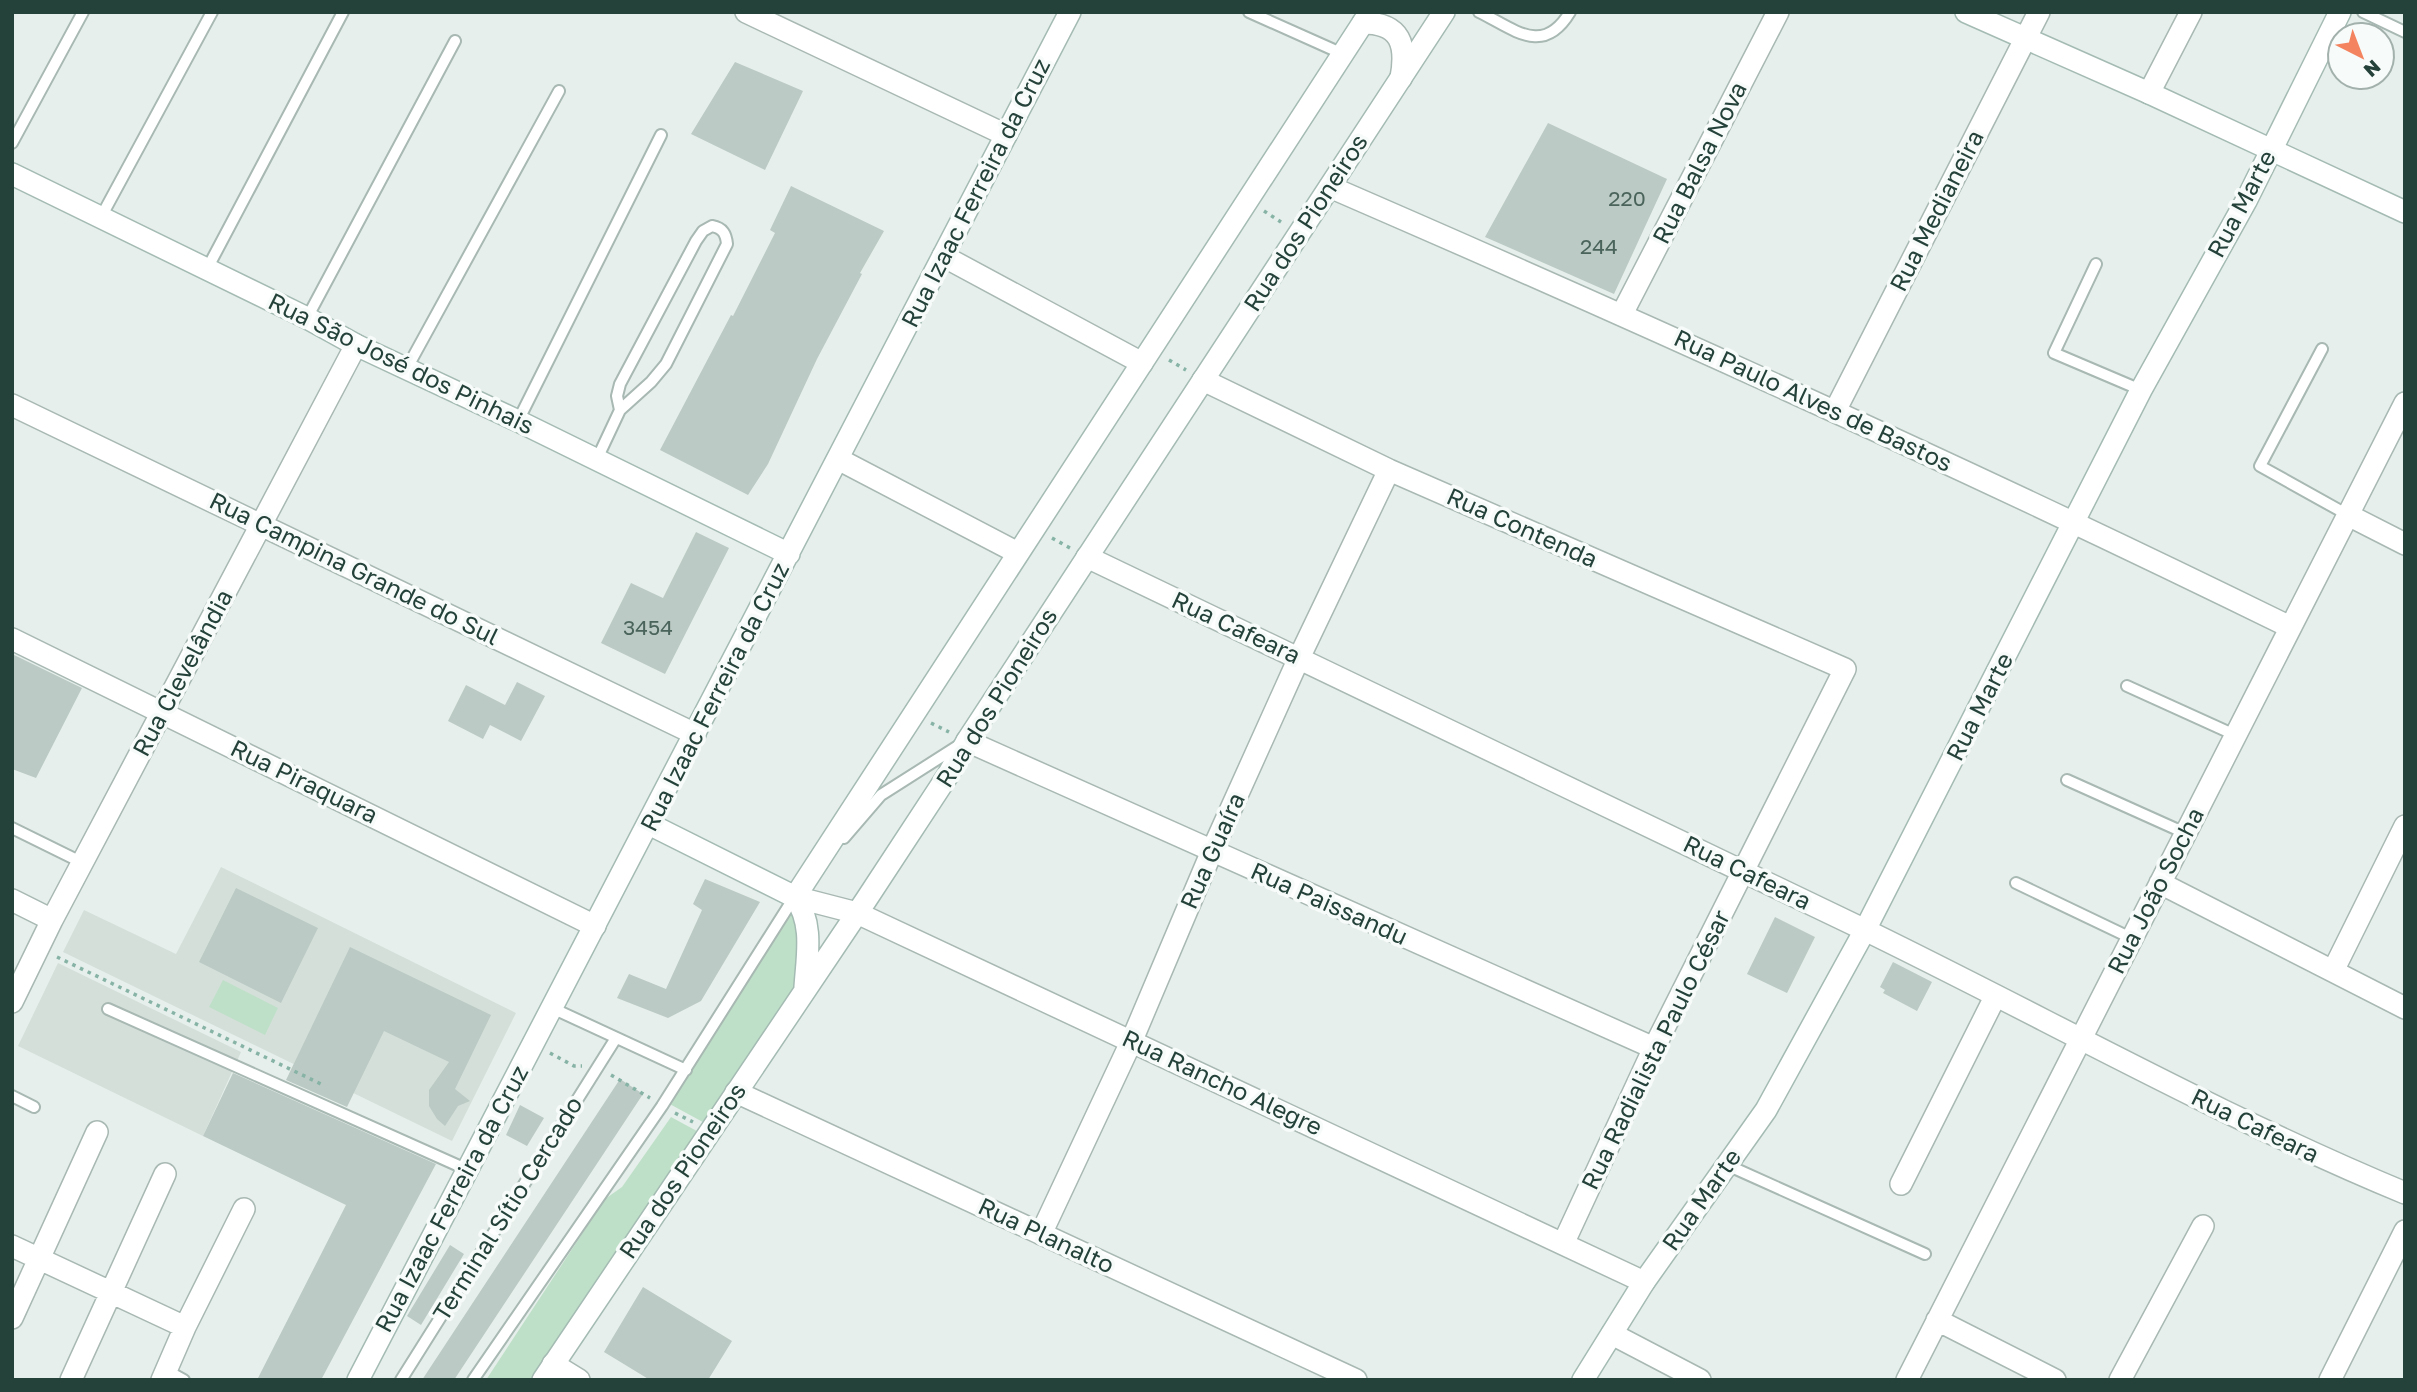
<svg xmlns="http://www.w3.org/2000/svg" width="2417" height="1392" viewBox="0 0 2417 1392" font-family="'Golos Text',sans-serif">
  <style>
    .built { fill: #d4dfda }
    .green { fill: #bfe0c8 }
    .building { fill: #bbcac4 }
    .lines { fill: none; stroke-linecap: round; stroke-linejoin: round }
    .lane-casing { stroke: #a8b8b2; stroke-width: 14 }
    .street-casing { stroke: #a8b8b2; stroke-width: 24 }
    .secondary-casing { stroke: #a4bbb3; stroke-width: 24 }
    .path { stroke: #86b3a5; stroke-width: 3.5; stroke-dasharray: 3.5 5; stroke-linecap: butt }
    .lane { stroke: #fff; stroke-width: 10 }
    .street { stroke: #fff; stroke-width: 21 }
    .secondary { stroke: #fff; stroke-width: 21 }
    .labels { text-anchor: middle; stroke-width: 7; stroke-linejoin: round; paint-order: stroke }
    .number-label { font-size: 21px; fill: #4a645c }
    .street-label { font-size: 24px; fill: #24423a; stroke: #f7fbf9 }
  </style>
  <rect width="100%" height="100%" fill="#e6efeb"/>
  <path class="built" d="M221,867L516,1013L452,1141L63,952L84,910L176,954Z
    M58,963L241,1052L203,1136L18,1046Z"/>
  <path class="green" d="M793,902L801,913L803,991L712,1127L666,1102Z
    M223,980L278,1008L265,1035L209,1007Z
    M671,1117L706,1136L542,1380H486L605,1199L622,1187Z"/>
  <path class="building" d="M735,62L803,91L765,170L691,134Z
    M1548,123L1667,179L1614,294L1485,237Z
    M791,186L884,231L860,273L862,274L817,359L768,464L748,495L660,450L731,315L733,316L775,233L770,230Z
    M696,532L729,548L665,674L601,643L631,583L663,598Z
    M12,654L82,688L36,778L12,769Z
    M517,682L545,696L521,741L490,725L483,739L448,721L466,685L505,705Z
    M705,879L760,902L701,1001L668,1018L617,998L629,974L666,989L702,910L693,904Z
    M236,888L318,928L281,1003L199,962Z
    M1775,917L1815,937L1787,993L1747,974Z
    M350,947L491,1015L455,1089L470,1101L458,1106L445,1126L437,1119L429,1106V1090L449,1062L384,1031L347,1107L286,1080Z
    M1893,962L1932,982L1917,1011L1883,993L1885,990L1880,987Z
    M233,1073L436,1164L321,1380H257L346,1205L203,1136Z
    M620,1079L643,1094L454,1380H422Z
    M520,1105L544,1118L527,1146L506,1135Z
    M450,1245L464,1254L421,1325L407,1316Z
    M643,1287L732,1341L708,1380H650L604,1352Z"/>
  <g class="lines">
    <g class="lane-casing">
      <path id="lane" d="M1249,12L1343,54
        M1479,12C1514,29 1543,57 1570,12
        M2363,12L2405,32
        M12,143L83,12
        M101,217L212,12
        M2096,264L2054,353L2141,390
        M207,269L343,12
        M307,318L455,41
        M2322,349L2260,466L2348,515
        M407,368L559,91
        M518,421L661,135
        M597,459L620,410L651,382L666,364L727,244C726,234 723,228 712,226L703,231L696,241L620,384L617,396L620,410
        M2127,686L2235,735
        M2067,780L2185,833
        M12,828L83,863
        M844,838L881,795L958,746
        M2016,883L2131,938
        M552,1008L686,1070
        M108,1009L468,1170
        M12,1096L34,1107
        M1727,1165L1925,1254
        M166,1370L184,1380
        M401,1380L616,1038
        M473,1380L662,1106L795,896"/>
    </g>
    <g class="street-casing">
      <path id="street" d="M746,12L1006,135
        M1363,23C1401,23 1407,45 1401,78
        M2149,93L2191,12
        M1330,187C1653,327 1974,472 2290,627
        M943,256L1142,363
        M1622,314L1778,12
        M1203,380L1389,470L1845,669L1654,1048L1563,1244
        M12,405L695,734
        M1835,411L2039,12
        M838,459L1018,553
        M2348,515L2405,544
        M1087,557C1346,680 1605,803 1863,929C2044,1017 2219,1116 2405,1193
        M12,639L595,926
        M967,741L1654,1048
        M2160,883L2405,1008
        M795,897L857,913L1644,1282
        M12,900L52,920
        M2333,971L2405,826
        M12,1002L52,920L356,345
        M736,1092L1356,1380
        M1901,1184L1995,997
        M1041,1234L1132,1040L1212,851L1299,658L1389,470
        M12,1246L185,1327
        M12,1318L97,1132
        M1937,1320L2055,1380
        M1612,1334L1700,1380
        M553,1364L579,1380
        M71,1380L165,1174
        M162,1380L185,1327L244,1209
        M1907,1380L2405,403
        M2120,1380L2203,1226
        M2330,1380L2405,1231"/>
    </g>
    <g class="secondary-casing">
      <path id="secondary" d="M1966,12L2149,93L2405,212
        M12,174L307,318L356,345L518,421L789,554
        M649,824L795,897C814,924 807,956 805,987
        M795,897L1370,12
        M358,1380L1070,12
        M543,1380L866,900L948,775L967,741L1444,12
        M1583,1380L1644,1282L1766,1110L1865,930L2141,390L2246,201L2340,12"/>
    </g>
    <path class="path" d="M1264,211L1281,222
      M1169,360L1186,370
      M1052,538L1070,548
      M931,723L949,732
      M57,957L321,1084
      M550,1053L574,1066H582
      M611,1075L650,1098
      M675,1113L693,1122"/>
    <use href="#lane" class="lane"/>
    <use href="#street" class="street"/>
    <use href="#secondary" class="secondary"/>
  </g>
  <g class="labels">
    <g class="number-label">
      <text x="1627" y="206">220</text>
      <text x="1599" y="254">244</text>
      <text x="648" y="635">3454</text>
    </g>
    <g class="street-label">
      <text transform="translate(1700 163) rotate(-63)" y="8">Rua Balsa Nova</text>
      <text transform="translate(976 193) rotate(-63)" y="8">Rua Izaac Ferreira da Cruz</text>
      <text transform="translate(2242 204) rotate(-62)" y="8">Rua Marte</text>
      <text transform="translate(1937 211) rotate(-63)" y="8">Rua Medianeira</text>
      <text transform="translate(1306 223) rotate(-57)" y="8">Rua dos Pioneiros</text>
      <text transform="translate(401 364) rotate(26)" y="8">Rua São José dos Pinhais</text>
      <text transform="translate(1813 401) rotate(25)" y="8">Rua Paulo Alves de Bastos</text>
      <text transform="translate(1522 528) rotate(24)" y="8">Rua Contenda</text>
      <text transform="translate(354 569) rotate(26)" y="8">Rua Campina Grande do Sul</text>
      <text transform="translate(1236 628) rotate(25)" y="8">Rua Cafeara</text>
      <text transform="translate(183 673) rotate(-62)" y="8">Rua Clevelândia</text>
      <text transform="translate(715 697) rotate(-63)" y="8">Rua Izaac Ferreira da Cruz</text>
      <text transform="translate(997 698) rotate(-58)" y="8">Rua dos Pioneiros</text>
      <text transform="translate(1980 707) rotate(-63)" y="8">Rua Marte</text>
      <text transform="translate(304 782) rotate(26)" y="8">Rua Piraquara</text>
      <text transform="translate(1213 851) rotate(-66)" y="8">Rua Guaíra</text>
      <text transform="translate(1747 873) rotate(26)" y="8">Rua Cafeara</text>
      <text transform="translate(2156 891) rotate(-63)" y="8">Rua João Socha</text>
      <text transform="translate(1329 904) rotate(24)" y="8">Rua Paissandu</text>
      <text transform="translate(1656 1050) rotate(-64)" y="8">Rua Radialista Paulo César</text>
      <text transform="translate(1222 1083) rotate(25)" y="8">Rua Rancho Alegre</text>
      <text transform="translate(2255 1126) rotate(26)" y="8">Rua Cafeara</text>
      <text transform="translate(683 1171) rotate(-56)" y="8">Rua dos Pioneiros</text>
      <text transform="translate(452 1199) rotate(-62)" y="8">Rua Izaac Ferreira da Cruz</text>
      <text transform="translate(1702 1200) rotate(-55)" y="8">Rua Marte</text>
      <text transform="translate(508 1209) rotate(-58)" y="8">Terminal Sítio Cercado</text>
      <text transform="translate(1046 1236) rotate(25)" y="8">Rua Planalto</text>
    </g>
  </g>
  <rect width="2417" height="1392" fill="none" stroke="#24423a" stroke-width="28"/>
  <g transform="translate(2361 56) rotate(138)"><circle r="33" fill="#f7fbf9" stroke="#a3b1ad" stroke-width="2"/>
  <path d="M0-5L12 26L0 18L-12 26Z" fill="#f4845f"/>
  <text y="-10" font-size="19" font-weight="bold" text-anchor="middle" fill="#24423a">N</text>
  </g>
</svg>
